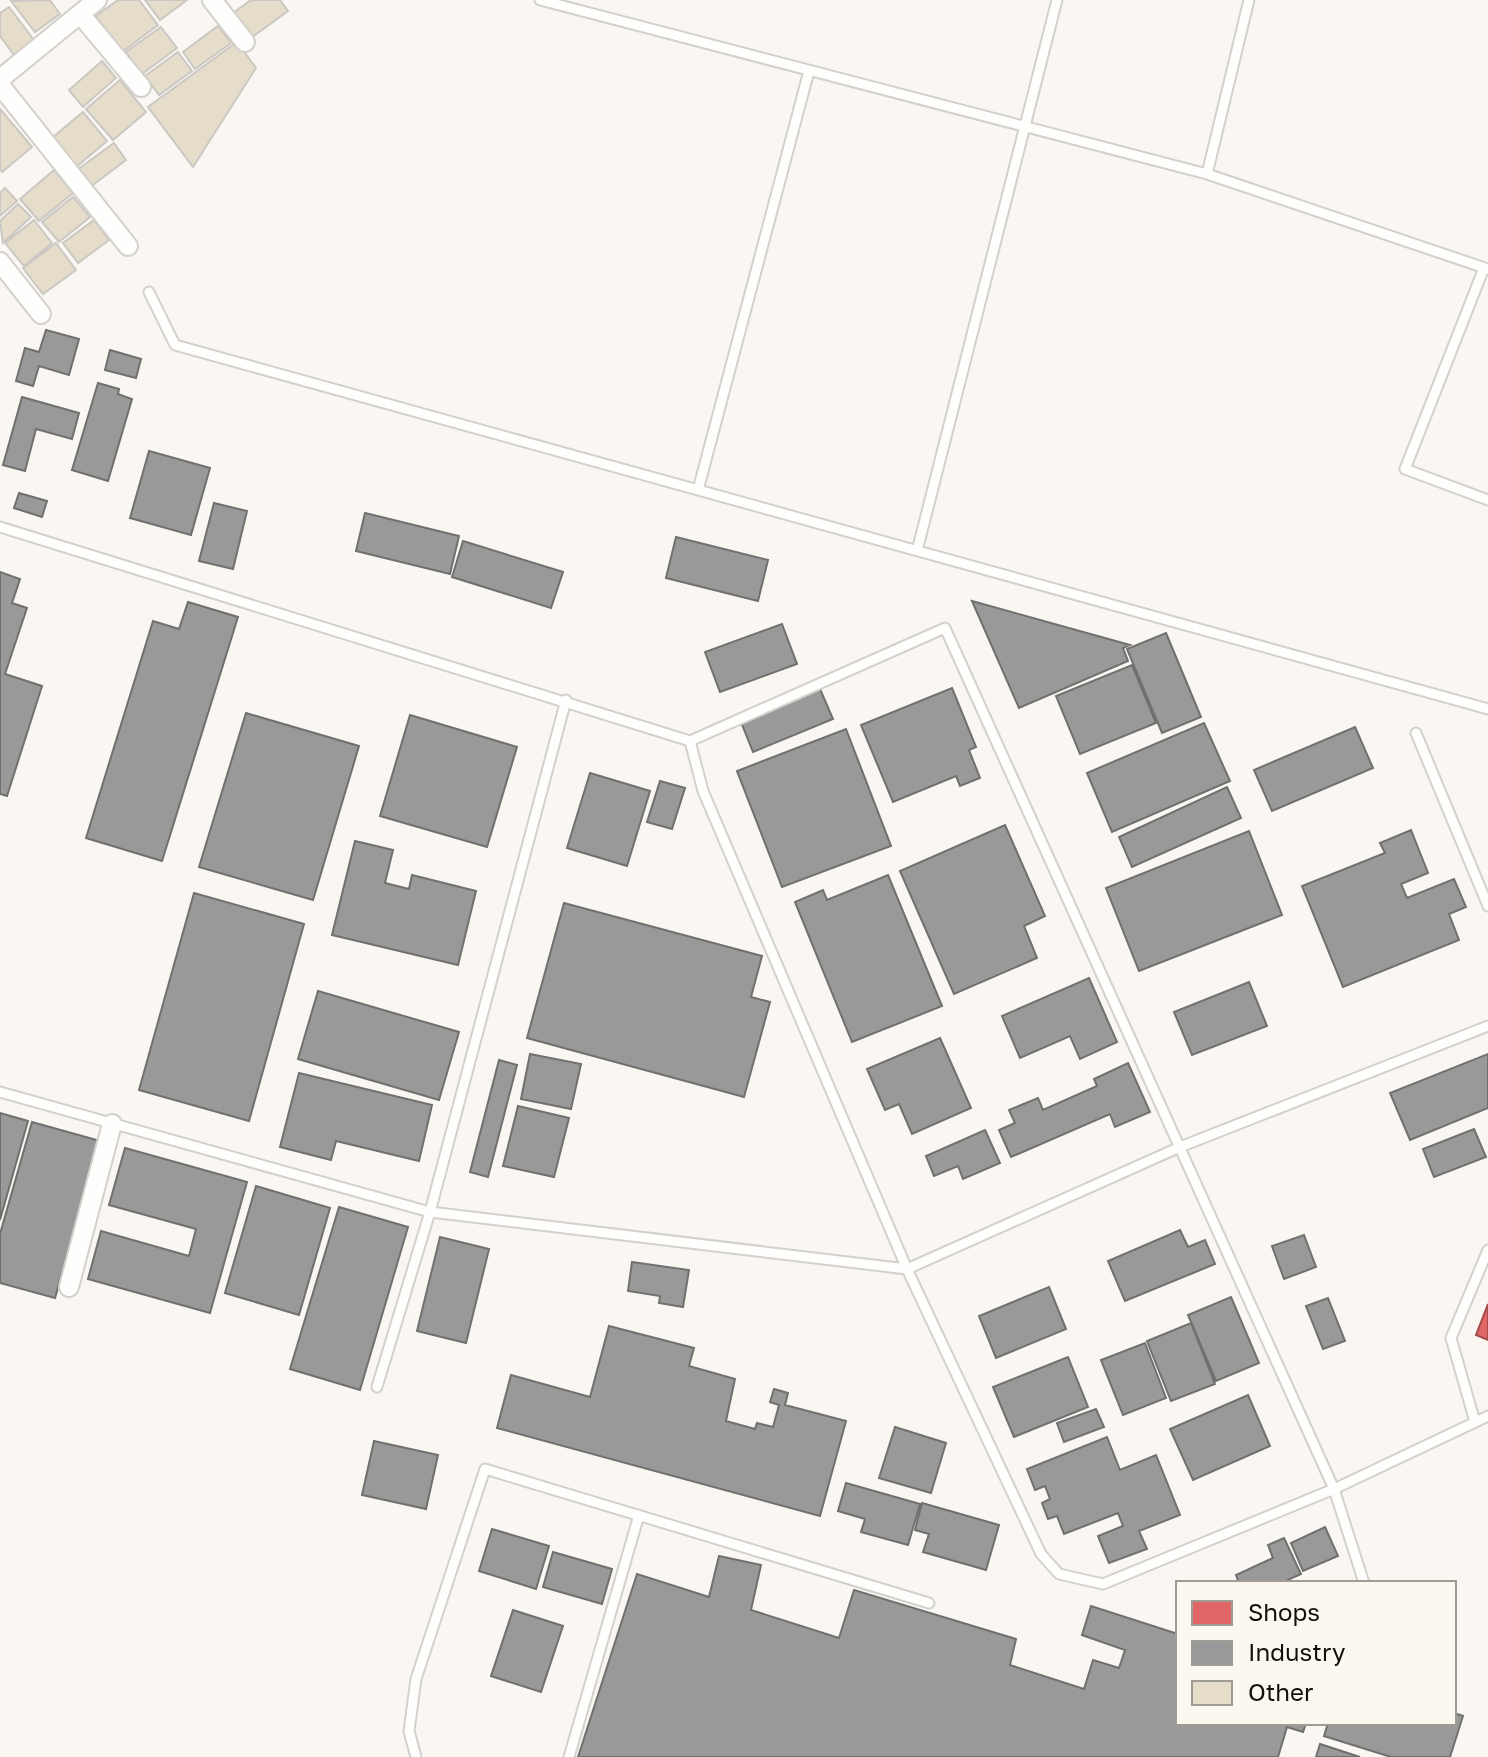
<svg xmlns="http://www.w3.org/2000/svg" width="1488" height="1757" viewBox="0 0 1488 1757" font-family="'Golos Text',sans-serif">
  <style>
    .shops { fill: #e06666; stroke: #a24c4b; stroke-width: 2 }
    .industry { fill: #999; stroke: #70706f; stroke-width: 2 }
    .building { fill: #e5dcca; stroke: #cbc8c4; stroke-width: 2 }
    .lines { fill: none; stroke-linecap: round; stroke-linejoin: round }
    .service-casing { stroke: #d4d1cd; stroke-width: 13 }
    .minor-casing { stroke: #d4d1cd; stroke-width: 22 }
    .service { stroke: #fefefd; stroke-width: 9 }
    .minor { stroke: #fefefd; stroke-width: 18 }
  </style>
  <rect width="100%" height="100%" fill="#faf7f2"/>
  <path class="shops" d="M1488,1304V1340L1476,1335Z"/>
  <path class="industry" d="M46,330L79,339L69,375L39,366L33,386L16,381L25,348L39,352Z
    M110,350L141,359L136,378L105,370Z
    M98,383L119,389L118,394L132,399L108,481L72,470Z
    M22,397L79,413L72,439L36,429L25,471L3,465Z
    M149,451L210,468L191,535L130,518Z
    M19,493L47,501L42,517L14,508Z
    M214,503L247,511L233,569L199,561Z
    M365,513L459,536L450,574L356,551Z
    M676,537L768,560L758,601L666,578Z
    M463,541L563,572L551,608L452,577Z
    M0,572L20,579L12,603L27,608L5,674L42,686L7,796L0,794Z
    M972,601L1130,645L1123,648L1128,661L1019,708Z
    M188,602L238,617L162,861L86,838L153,621L179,629Z
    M782,624L797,664L720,692L705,652Z
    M1166,633L1201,717L1162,733L1127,649Z
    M1132,665L1156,723L1080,754L1056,696Z
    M952,688L976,747L969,750L980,778L960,786L956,776L893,802L861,725Z
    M820,689L833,719L753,752L741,722Z
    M246,713L359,746L313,900L199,867Z
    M410,715L517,747L487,847L380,816Z
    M1204,723L1230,781L1112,832L1087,773Z
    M1355,727L1373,768L1272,811L1254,770Z
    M846,729L891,846L782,887L737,771Z
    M590,773L650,791L627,866L567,848Z
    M660,781L685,788L672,829L647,822Z
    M1227,787L1241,818L1132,867L1119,837Z
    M1005,825L1045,916L1024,926L1037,958L954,994L900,871Z
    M1411,830L1428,873L1401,884L1407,898L1454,879L1466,907L1449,914L1459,940L1343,987L1302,886L1385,853L1380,843Z
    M1249,831L1282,915L1139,971L1106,888Z
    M355,841L393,850L385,883L409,889L412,875L476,891L458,965L332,935Z
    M888,875L942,1006L852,1042L795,902L823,890L827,900Z
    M194,893L304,924L249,1121L139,1090Z
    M564,903L762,956L751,997L770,1002L744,1097L527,1038Z
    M1089,978L1117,1042L1080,1059L1070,1036L1020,1058L1002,1016Z
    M1249,982L1267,1026L1192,1055L1174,1012Z
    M318,991L459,1032L439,1100L298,1059Z
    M940,1038L971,1108L912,1134L899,1104L885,1110L867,1069Z
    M530,1054L581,1064L571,1109L521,1099Z
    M1488,1054V1108L1410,1140L1390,1093Z
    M499,1060L517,1065L488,1177L470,1172Z
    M1128,1063L1150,1112L1115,1127L1110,1114L1011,1157L999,1130L1015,1123L1009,1110L1038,1098L1043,1110L1097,1086L1094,1079Z
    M299,1073L432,1105L419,1161L336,1141L331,1160L280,1147Z
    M518,1106L569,1118L554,1177L503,1166Z
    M0,1113L28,1121L0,1220Z
    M32,1122L100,1141L55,1298L0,1283V1234Z
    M1474,1129L1486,1157L1434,1177L1423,1149Z
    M985,1130L1000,1163L963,1179L958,1166L934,1176L926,1156Z
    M125,1148L247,1182L210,1313L88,1279L101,1231L189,1256L196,1229L109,1205Z
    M256,1186L330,1208L299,1315L225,1293Z
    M339,1207L408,1227L360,1390L290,1369Z
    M1180,1230L1188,1247L1205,1240L1215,1264L1125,1301L1108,1261Z
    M1304,1235L1316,1267L1284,1279L1272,1246Z
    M440,1237L489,1249L466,1343L417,1331Z
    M632,1262L689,1270L683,1307L659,1303L660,1296L628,1291Z
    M1049,1287L1066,1329L996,1358L979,1316Z
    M1231,1297L1259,1363L1216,1381L1188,1315Z
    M1328,1298L1345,1341L1323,1349L1306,1306Z
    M1191,1323L1215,1384L1171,1401L1147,1341Z
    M609,1326L694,1348L689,1366L735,1379L726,1421L755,1429L757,1423L773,1427L779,1405L770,1402L774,1389L788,1393L785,1405L846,1421L820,1516L497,1428L511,1375L590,1397Z
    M1145,1343L1166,1398L1123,1415L1101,1360Z
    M1068,1357L1088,1407L1014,1437L993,1387Z
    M1248,1395L1270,1446L1193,1480L1170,1429Z
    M1096,1409L1104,1427L1064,1442L1057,1423Z
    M895,1427L946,1443L931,1493L879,1478Z
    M1107,1437L1120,1470L1156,1455L1180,1515L1139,1531L1147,1549L1109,1563L1098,1536L1123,1526L1118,1513L1064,1534L1057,1516L1048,1519L1042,1503L1050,1499L1045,1486L1035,1490L1027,1469Z
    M374,1441L438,1455L426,1509L362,1495Z
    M846,1483L920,1504L908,1545L861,1532L865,1519L838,1511Z
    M922,1503L999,1525L986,1570L923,1552L929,1534L915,1530Z
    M1325,1527L1338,1556L1303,1571L1291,1543Z
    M492,1529L549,1546L536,1589L479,1571Z
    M1284,1538L1301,1574L1281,1583H1239L1236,1575L1273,1558L1268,1545Z
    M553,1552L612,1569L602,1604L543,1587Z
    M719,1556L761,1565L751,1610L839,1638L854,1590L1016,1639L1010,1665L1084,1689L1093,1660L1119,1668L1125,1650L1082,1635L1091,1606L1178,1634V1723H1306L1303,1732L1287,1727L1278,1757H578L637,1574L709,1597Z
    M513,1610L563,1626L541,1692L491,1676Z
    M1454,1713L1463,1716L1450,1757H1391L1324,1736L1328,1723H1454Z
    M1320,1744L1360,1757H1316Z"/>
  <path class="building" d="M50,0L60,14L35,32L11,1Z
    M118,0H139L158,25L122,52L96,16Z
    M145,0H187L160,20Z
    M251,0H280L288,11L251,38L233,13Z
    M9,7L34,40L14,55L0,36V13Z
    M218,26L231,43L195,69L183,52Z
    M161,27L177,48L142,74L126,52Z
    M237,42L256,68L193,167L148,107Z
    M178,52L192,71L159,95L145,76Z
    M102,61L116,78L83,107L69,90Z
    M120,80L146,112L113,140L86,109Z
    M0,109L32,147L2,172L0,169Z
    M83,112L107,141L76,167L52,138Z
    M114,143L126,160L90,187L77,170Z
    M54,170L73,193L39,221L20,199Z
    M5,188L17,201L0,216V193Z
    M73,197L90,217L59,242L42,222Z
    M18,204L31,217L3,243L0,221Z
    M34,220L52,243L24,266L5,243Z
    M94,220L109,240L78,263L63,243Z
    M56,243L76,270L43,294L23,268Z"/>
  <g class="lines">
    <g class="service-casing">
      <path id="service" d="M540,0L1207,174L1488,269
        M1207,174L1249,0
        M1484,268L1405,469L1488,500
        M149,292L175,345L1488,709
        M698,490L809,71
        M0,527L690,741L945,628L1334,1489L1364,1583
        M917,551L1057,0
        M1416,733L1488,906
        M690,741L703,791L907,1269L1041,1554L1059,1574L1103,1584L1334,1489L1488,1416
        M0,1092L430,1212L907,1269L1180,1147L1488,1026
        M377,1387L430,1212L566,700
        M1475,1422L1451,1338L1488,1250
        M416,1757L409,1731L416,1679L485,1469L929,1603
        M569,1757L639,1515"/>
    </g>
    <g class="minor-casing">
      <path id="minor" d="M212,0L245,42
        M80,14L141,87
        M0,79L97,0
        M0,85L128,246
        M0,262L41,314
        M69,1287L112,1124"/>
    </g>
    <use href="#service" class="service"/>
    <use href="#minor" class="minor"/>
  </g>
  <rect x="1176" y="1581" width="280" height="144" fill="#fdf8ef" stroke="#9f9b95" stroke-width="2"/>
  <rect x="1192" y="1601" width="40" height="24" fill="#e06666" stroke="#9f9b95" stroke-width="2"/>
  <text x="1248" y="1621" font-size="24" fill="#12100d">Shops</text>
  <rect x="1192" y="1641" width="40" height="24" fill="#999999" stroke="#9f9b95" stroke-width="2"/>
  <text x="1248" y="1661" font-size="24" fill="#12100d">Industry</text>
  <rect x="1192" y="1681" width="40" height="24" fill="#e5dcca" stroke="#9f9b95" stroke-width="2"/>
  <text x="1248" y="1701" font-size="24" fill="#12100d">Other</text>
</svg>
